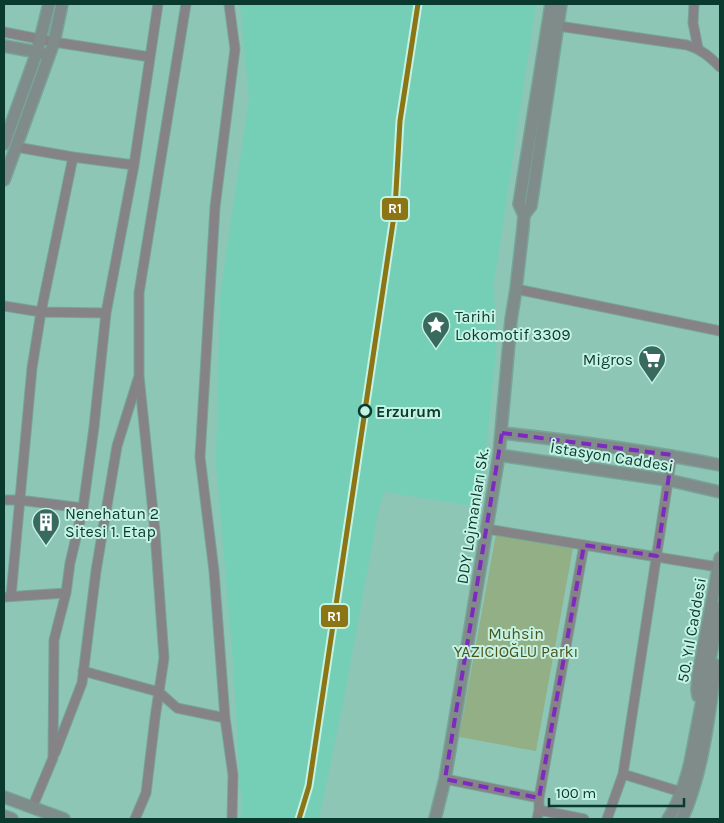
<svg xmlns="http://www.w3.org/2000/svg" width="724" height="823" viewBox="0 0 724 823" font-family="Karla,sans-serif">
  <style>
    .built { fill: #75ceb6 }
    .green { fill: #93af85 }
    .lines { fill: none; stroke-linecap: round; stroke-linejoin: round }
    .street-casing { stroke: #78a599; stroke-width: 11 }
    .secondary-casing { stroke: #78a599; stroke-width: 14 }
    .street { stroke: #858385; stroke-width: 9 }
    .secondary { stroke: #7f8c8a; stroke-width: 11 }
    .rail-1-casing { stroke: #c4f3e4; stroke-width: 9 }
    .rail-1 { stroke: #8c7514; stroke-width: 5 }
    .marked { fill: none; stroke: #7b2cbf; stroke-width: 4; stroke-dasharray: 10 6; stroke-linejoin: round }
    .stop-dot { fill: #c4f3e4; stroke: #0a392d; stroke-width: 2.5 }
    .labels { text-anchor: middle; stroke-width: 4; stroke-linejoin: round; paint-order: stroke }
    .poi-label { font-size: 16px; fill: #0a392d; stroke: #c4f3e4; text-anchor: start }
    .stop-label { font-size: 16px; font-weight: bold; fill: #0a392d; stroke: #c4f3e4; text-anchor: start }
    .street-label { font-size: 16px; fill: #0a392d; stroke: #c4f3e4 }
    .park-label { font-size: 16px; fill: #4e521c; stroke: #c4f3e4 }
    .line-badge { stroke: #c4f3e4; stroke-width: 2 }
    .badge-label { font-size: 14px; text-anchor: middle; font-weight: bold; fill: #fff }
  </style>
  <rect width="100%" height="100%" fill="#8ec6b6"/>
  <path class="built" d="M240,4H536L494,283L496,352L480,507L384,492L379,508L344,698L319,819H241V797L233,661L216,463L220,296L249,98Z"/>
  <path class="green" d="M496,534L573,548L536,751L459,737Z"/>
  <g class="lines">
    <g class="street-casing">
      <path id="street" d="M229,4L235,49L215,207L200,457L214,571L225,718L233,775L232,819
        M694,4L693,23L698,48
        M558,26L687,45C701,49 710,57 720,67
        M4,32L54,42L150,57
        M16,147L73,157L134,165
        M516,289L720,331
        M4,306L41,312L106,313
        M4,500H19L83,508
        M487,529L718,567
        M11,596L32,368L41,312L73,157
        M4,597L66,593
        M83,671L159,692L177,708L225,718
        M55,753L82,683L96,571L117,446L138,379
        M623,774L681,792
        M445,779L539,798
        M32,808L53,758L54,640L66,593L70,563L83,508L94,427L106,313L134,165L158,4
        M539,810L584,819
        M135,819L146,793L155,718L164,658L155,532L139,376V293L186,4
        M537,819L539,810V798L584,545
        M607,819L623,774L672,455"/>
    </g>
    <g class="secondary-casing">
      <path id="secondary" d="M4,46L37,52L44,54
        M4,144L37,52L49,4
        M4,180L54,42L62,4
        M524,215L531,206L561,4
        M502,433C575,441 648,451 720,465
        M499,455L668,480L720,492
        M698,696L697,690L698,676L720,558
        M4,797L64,819
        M4,816L12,819
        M435,819L445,779L499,455L511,320L516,289L523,228L524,215L519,204L551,4
        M668,819C679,803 685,783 690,763L720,607
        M682,819C703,773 709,715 716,665"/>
    </g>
    <use href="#street" class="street"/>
    <use href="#secondary" class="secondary"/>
    <g class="rail-1-casing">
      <path id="rail-1" d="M299,819L309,786L395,209L400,121L418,4"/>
    </g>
    <use href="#rail-1" class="rail-1"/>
  </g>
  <path class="marked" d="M502,433L672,455L657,556L584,545L539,798L445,779Z"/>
  <defs>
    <g id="sight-pin" transform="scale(1.4375)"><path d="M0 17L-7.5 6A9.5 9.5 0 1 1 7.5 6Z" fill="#386a5d" stroke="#c4f3e4"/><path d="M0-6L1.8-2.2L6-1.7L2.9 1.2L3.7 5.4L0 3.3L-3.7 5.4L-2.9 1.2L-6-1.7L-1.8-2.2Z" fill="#fff"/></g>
    <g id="supermarket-pin" transform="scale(1.4375)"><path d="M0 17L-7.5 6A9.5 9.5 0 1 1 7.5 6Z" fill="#386a5d" stroke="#c4f3e4"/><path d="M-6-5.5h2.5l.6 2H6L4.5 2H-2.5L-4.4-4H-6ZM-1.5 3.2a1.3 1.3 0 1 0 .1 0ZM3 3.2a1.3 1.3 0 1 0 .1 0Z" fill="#fff"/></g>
    <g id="building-pin" transform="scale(1.4375)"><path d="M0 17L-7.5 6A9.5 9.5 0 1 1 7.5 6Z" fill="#386a5d" stroke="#c4f3e4"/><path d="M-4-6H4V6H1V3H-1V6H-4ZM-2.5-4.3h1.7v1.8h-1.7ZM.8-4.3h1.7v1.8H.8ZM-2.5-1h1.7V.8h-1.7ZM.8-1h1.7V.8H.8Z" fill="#fff"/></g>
  </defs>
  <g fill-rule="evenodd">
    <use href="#sight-pin" x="436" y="325"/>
    <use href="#supermarket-pin" x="652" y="359"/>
    <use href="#building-pin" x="46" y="522"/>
  </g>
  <circle class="stop-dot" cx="365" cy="411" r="6"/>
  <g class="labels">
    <g class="poi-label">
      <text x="455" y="322">Tarihi<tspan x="455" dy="18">Lokomotif 3309</tspan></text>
      <text x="633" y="365" text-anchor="end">Migros</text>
      <text x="65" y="519">Nenehatun 2<tspan x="65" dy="18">Sitesi 1. Etap</tspan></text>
    </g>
    <g class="stop-label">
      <text x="376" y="417">Erzurum</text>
    </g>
    <g class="street-label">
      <text transform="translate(612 456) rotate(9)" y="6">İstasyon Caddesi</text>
      <text transform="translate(472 516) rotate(-81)" y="6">DDY Lojmanları Sk.</text>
      <text transform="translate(691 630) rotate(-80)" y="6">50. Yıl Caddesi</text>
    </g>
    <g class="park-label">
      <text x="516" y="639">Muhsin<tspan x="516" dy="18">YAZICIOĞLU Parkı</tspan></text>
    </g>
  </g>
  <g class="line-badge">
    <rect x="381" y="197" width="28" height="24" rx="5" fill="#8c7514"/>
    <rect x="320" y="604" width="29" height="24" rx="5" fill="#8c7514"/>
  </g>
  <g class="badge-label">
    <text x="395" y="213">R1</text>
    <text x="334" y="621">R1</text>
  </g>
  <rect width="724" height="823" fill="none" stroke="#0a392d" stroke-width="10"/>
  <path d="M549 798v8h135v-8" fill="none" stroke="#0a392d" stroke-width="2.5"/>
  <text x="556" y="798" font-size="15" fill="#0a392d" stroke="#c4f3e4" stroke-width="4" paint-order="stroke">100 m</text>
</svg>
